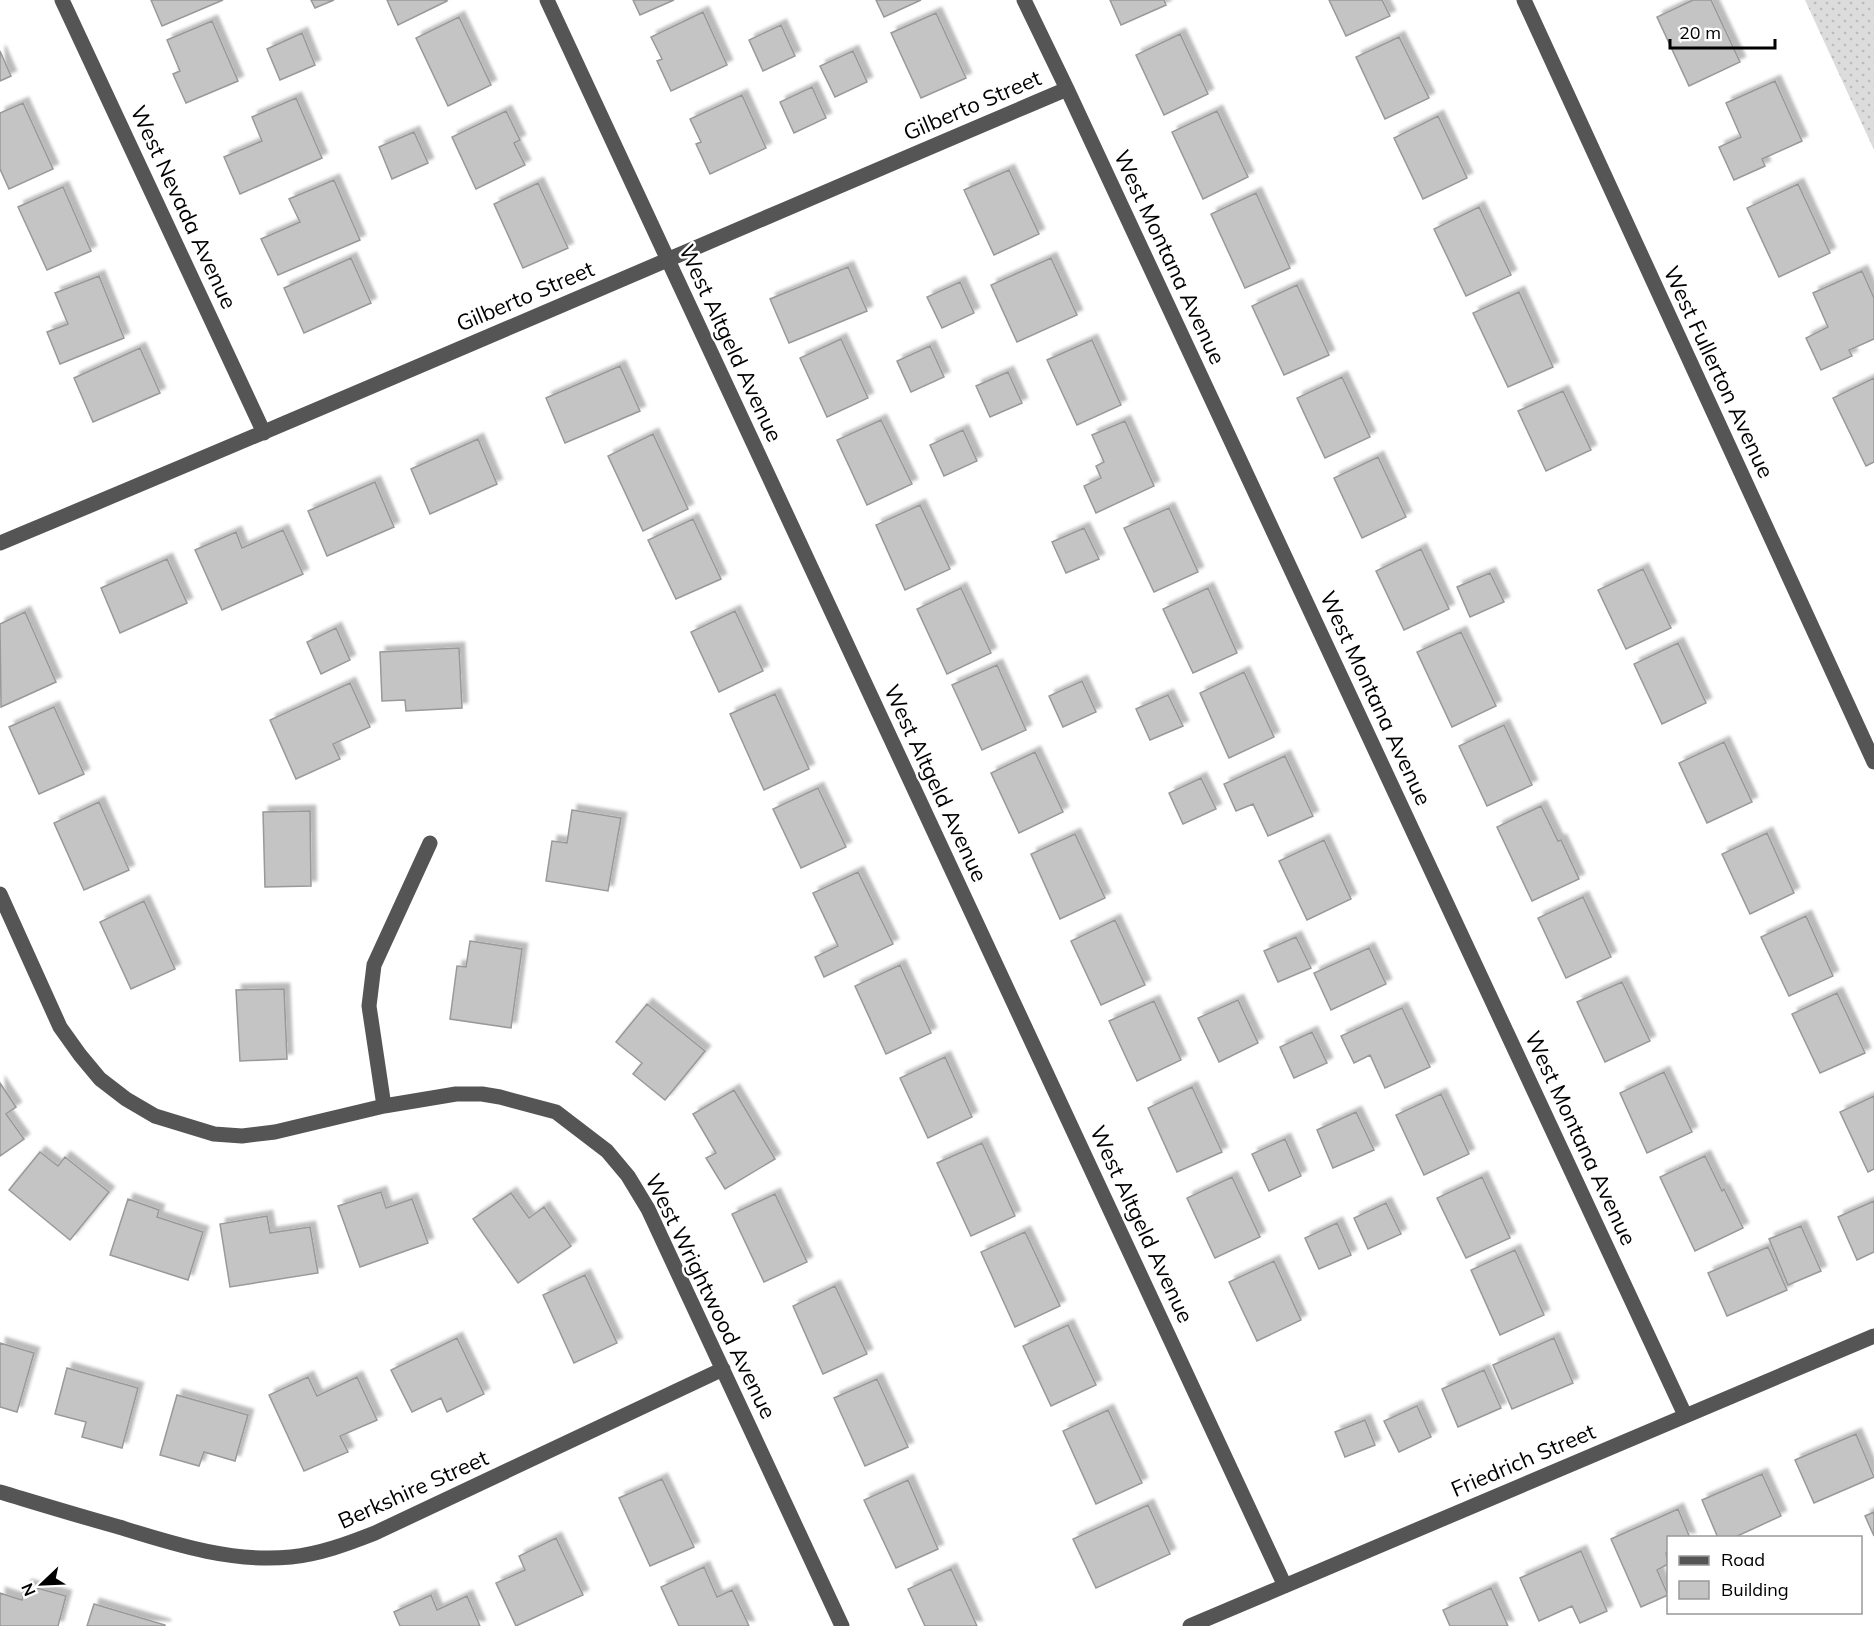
<svg xmlns="http://www.w3.org/2000/svg" width="1874" height="1626" viewBox="0 0 1874 1626" font-family="Mulish,sans-serif">
  <style>
    .grass { fill: url(#grass-dots) }
    .building { fill: #c4c4c4; stroke: #999; stroke-width: 1.5; filter: url(#shadow) }
    .lines { fill: none; stroke-linecap: round; stroke-linejoin: round }
    .minor { stroke: #555; stroke-width: 15 }
    .labels { text-anchor: middle; stroke-width: 5; stroke-linejoin: round; paint-order: stroke }
    .street-label { font-size: 22px; fill: #000; stroke: #fff }
  </style>
  <defs>
    <pattern id="grass-dots" width="8" height="8" patternUnits="userSpaceOnUse" patternTransform="scale(1.5)"><rect width="8" height="8" fill="#dcdcdc"/><path d="M2 2h.1M6 6h.1" fill="none" stroke="#bbb" stroke-width="1.8" stroke-linecap="round"/></pattern>
    <filter id="shadow"><feDropShadow dx="5.5" dy="-5.5" stdDeviation="1.5" flood-color="#0004"/></filter>
  </defs>
  <rect width="100%" height="100%" fill="#fff"/>
  <path class="grass" d="M1805,0H1874V150Z"/>
  <path class="building" d="M151,0H223L162,26Z
    M311,0H334L315,8Z
    M387,0H447V1L398,25Z
    M633,0H674L640,15Z
    M876,0H921L884,17Z
    M1110,0H1164L1166,5L1121,25Z
    M1329,0H1382L1390,16L1346,36Z
    M1693,0H1711L1740,62L1689,86L1657,17Z
    M703,12L727,65L671,91L657,61L662,59L651,37Z
    M936,13L966,78L921,98L891,33Z
    M459,17L491,85L448,106L416,38Z
    M212,21L238,81L186,103L173,74L180,71L167,40Z
    M781,25L795,56L763,71L749,40Z
    M302,33L315,65L280,80L267,49Z
    M1180,34L1208,94L1164,115L1136,55Z
    M1399,37L1429,98L1385,119L1356,57Z
    M0,51L11,76L0,81Z
    M853,51L867,82L835,97L820,66Z
    M1775,81L1802,141L1762,159L1765,166L1734,180L1719,147L1741,137L1726,103Z
    M812,87L826,118L794,133L780,102Z
    M742,95L766,148L710,174L696,144L701,142L690,119Z
    M296,98L322,158L240,194L224,157L262,141L252,117Z
    M23,103L53,169L9,189L0,169V113Z
    M506,111L520,140L514,143L525,165L476,189L452,137Z
    M1217,111L1248,177L1203,199L1172,132Z
    M1438,116L1467,178L1423,199L1394,138Z
    M414,132L428,163L392,179L379,147Z
    M1009,170L1039,234L994,255L964,190Z
    M334,180L360,240L278,275L261,239L300,222L289,199Z
    M538,183L568,248L523,268L494,204Z
    M1798,184L1830,253L1779,277L1747,208Z
    M63,187L91,251L47,270L18,207Z
    M1256,193L1290,268L1245,288L1211,214Z
    M1479,207L1511,275L1466,296L1434,229Z
    M351,258L371,303L304,333L284,288Z
    M1051,258L1077,315L1017,342L991,285Z
    M848,267L867,311L789,343L770,299Z
    M1862,271L1874,298V339L1849,350L1852,356L1821,370L1806,338L1828,327L1813,293Z
    M99,276L124,338L60,364L47,332L68,324L55,293Z
    M960,282L974,313L942,328L927,297Z
    M1297,285L1329,355L1284,375L1252,306Z
    M1519,292L1553,367L1508,387L1473,313Z
    M841,339L868,398L827,417L800,358Z
    M1092,340L1121,405L1077,425L1047,360Z
    M930,346L944,377L911,392L897,361Z
    M140,348L160,393L93,422L74,378Z
    M620,366L640,411L565,443L546,398Z
    M1008,372L1022,403L990,417L976,386Z
    M1342,377L1370,437L1325,458L1297,398Z
    M1874,378V462L1866,466L1833,398Z
    M1563,391L1591,450L1546,471L1518,411Z
    M881,420L912,484L867,505L837,440Z
    M1125,421L1154,486L1096,513L1084,486L1101,478L1096,466L1104,462L1092,435Z
    M963,430L977,461L944,476L930,445Z
    M653,434L688,509L643,531L608,456Z
    M478,439L497,484L430,514L411,469Z
    M1378,457L1406,517L1362,538L1334,478Z
    M375,482L394,527L327,556L308,511Z
    M920,505L950,569L905,590L876,525Z
    M1169,508L1198,572L1154,592L1124,528Z
    M693,519L721,579L676,599L648,540Z
    M1084,528L1099,559L1066,573L1052,542Z
    M283,530L303,574L222,610L195,550L236,532L242,548Z
    M1421,549L1449,609L1404,630L1376,571Z
    M167,559L187,603L120,633L101,588Z
    M1643,569L1671,628L1626,649L1598,590Z
    M1490,573L1504,602L1470,617L1457,587Z
    M961,588L991,653L947,674L917,609Z
    M1208,588L1237,653L1193,673L1163,609Z
    M735,611L763,671L719,692L691,632Z
    M25,612L56,682L1,707L0,624Z
    M336,628L350,660L321,674L307,642Z
    M1461,632L1496,706L1452,727L1417,652Z
    M1678,643L1706,703L1662,724L1634,664Z
    M459,648L462,708L406,711L405,700L382,701L380,652Z
    M997,665L1026,730L982,750L952,685Z
    M1244,672L1274,737L1229,758L1200,693Z
    M1082,681L1096,712L1063,727L1049,696Z
    M350,683L370,727L333,744L340,759L296,779L270,720Z
    M775,694L809,769L764,790L730,714Z
    M1168,695L1183,726L1150,740L1136,709Z
    M54,707L84,774L39,794L9,727Z
    M1504,725L1532,785L1487,806L1459,746Z
    M1724,742L1752,802L1707,823L1679,763Z
    M1035,752L1063,812L1019,833L991,773Z
    M1285,756L1313,816L1268,836L1253,804L1236,811L1224,784Z
    M1201,778L1216,809L1183,824L1169,793Z
    M818,788L846,847L801,868L773,809Z
    M99,802L129,870L84,890L54,823Z
    M1541,806L1558,841L1561,840L1579,879L1532,901L1497,827Z
    M572,810L621,818L608,891L546,881L552,841L567,843Z
    M310,811L311,886L265,887L263,812Z
    M1767,833L1794,893L1750,914L1722,854Z
    M1075,834L1105,898L1060,919L1031,854Z
    M1324,840L1351,899L1307,920L1279,861Z
    M858,872L893,944L824,977L815,957L838,946L813,893Z
    M1583,897L1611,957L1566,978L1538,918Z
    M144,901L175,969L131,989L100,922Z
    M1806,916L1833,976L1789,996L1761,937Z
    M1115,920L1145,985L1101,1005L1071,941Z
    M1296,937L1311,968L1278,982L1264,951Z
    M470,941L522,949L511,1028L450,1019L457,966L466,967Z
    M1369,948L1386,984L1331,1010L1314,973Z
    M900,965L931,1033L886,1054L855,986Z
    M1622,982L1650,1041L1605,1062L1577,1002Z
    M284,989L287,1059L240,1061L236,990Z
    M1837,993L1865,1053L1820,1073L1792,1014Z
    M1238,1000L1258,1043L1219,1062L1198,1018Z
    M1154,1001L1181,1060L1137,1081L1109,1021Z
    M647,1004L705,1051L665,1100L633,1074L642,1063L616,1042Z
    M1402,1008L1430,1067L1385,1088L1370,1055L1354,1063L1341,1036Z
    M1312,1032L1327,1063L1294,1078L1280,1047Z
    M945,1057L972,1117L928,1138L900,1078Z
    M1664,1072L1692,1132L1647,1153L1620,1093Z
    M0,1083L16,1107L6,1114L24,1139L0,1156Z
    M1192,1087L1222,1152L1177,1172L1148,1108Z
    M734,1090L775,1159L725,1189L706,1158L716,1153L693,1114Z
    M1441,1094L1469,1154L1424,1175L1396,1115Z
    M1874,1096V1169L1868,1172L1840,1112Z
    M1356,1112L1374,1150L1333,1168L1317,1130Z
    M1285,1139L1301,1176L1269,1191L1252,1154Z
    M982,1143L1015,1216L971,1236L937,1163Z
    M40,1152L58,1166L65,1157L109,1192L70,1240L9,1190Z
    M1705,1156L1722,1191L1724,1189L1743,1228L1695,1251L1660,1177Z
    M1232,1177L1260,1237L1215,1258L1187,1198Z
    M1482,1177L1510,1238L1466,1258L1437,1198Z
    M381,1192L386,1208L412,1199L428,1243L360,1267L338,1206Z
    M511,1193L529,1218L544,1207L571,1246L518,1283L473,1219Z
    M775,1194L807,1262L764,1282L732,1214Z
    M128,1199L159,1210L157,1217L203,1232L188,1280L110,1255Z
    M1874,1201V1252L1857,1260L1838,1217Z
    M1386,1203L1401,1234L1368,1249L1354,1218Z
    M267,1216L270,1233L310,1227L318,1273L230,1287L220,1224Z
    M1337,1223L1351,1255L1319,1269L1305,1238Z
    M1801,1226L1821,1271L1788,1285L1769,1239Z
    M1025,1232L1060,1306L1015,1327L981,1252Z
    M1768,1247L1787,1290L1727,1316L1708,1273Z
    M1515,1250L1544,1315L1500,1335L1471,1270Z
    M1274,1261L1301,1320L1257,1341L1229,1282Z
    M585,1275L617,1343L574,1363L543,1295Z
    M835,1286L867,1354L823,1374L793,1306Z
    M1068,1325L1096,1385L1051,1406L1023,1346Z
    M457,1338L484,1394L447,1412L441,1398L412,1412L391,1370Z
    M1554,1338L1573,1383L1512,1409L1493,1365Z
    M0,1343L34,1353L17,1412L0,1407Z
    M67,1368L138,1388L122,1448L82,1437L86,1422L55,1414Z
    M1484,1370L1501,1408L1458,1427L1442,1389Z
    M308,1377L317,1396L357,1377L377,1420L340,1436L348,1452L304,1471L269,1395Z
    M877,1379L908,1447L865,1466L834,1398Z
    M177,1395L248,1415L235,1461L204,1452L199,1466L160,1455Z
    M1417,1406L1431,1437L1399,1452L1384,1421Z
    M1108,1410L1142,1483L1096,1504L1063,1431Z
    M1365,1420L1375,1445L1345,1457L1335,1432Z
    M1856,1434L1874,1477L1814,1503L1795,1460Z
    M1762,1474L1781,1516L1733,1538H1718L1702,1500Z
    M662,1479L694,1547L650,1566L619,1498Z
    M908,1480L938,1549L896,1568L864,1500Z
    M1148,1505L1170,1554L1096,1588L1073,1539Z
    M1678,1509L1690,1538H1668V1552L1666,1553L1668,1564L1657,1570L1668,1595L1641,1607L1611,1539Z
    M1874,1512V1536L1865,1516Z
    M556,1538L583,1595L516,1626L496,1583L525,1570L519,1556Z
    M1581,1551L1607,1611L1580,1623L1572,1606L1539,1621L1520,1578Z
    M704,1567L717,1597L732,1590L749,1626H679L661,1587Z
    M951,1569L977,1626H925L908,1589Z
    M26,1585L66,1596L58,1626H0V1593L22,1600Z
    M1491,1588L1508,1626H1450L1443,1610Z
    M431,1595L437,1610L467,1596L480,1626H400L394,1612Z
    M94,1604L165,1625V1626H87Z"/>
  <g class="lines">
    <path class="minor" d="M62,0L264,433
      M547,0L1285,1586
      M1024,0L1067,89L1685,1415
      M1524,0L1874,762
      M0,543C357,395 711,240 1067,89
      M0,894L60,1027L80,1055L100,1079L126,1099L155,1116L214,1134L242,1136L275,1132L384,1106L456,1094H482L500,1097L556,1112L607,1151L628,1176L648,1209L842,1626
      M384,1106L369,1006L374,965L430,843
      M0,1492C40,1504 79,1516 119,1527C174,1544 232,1563 291,1557C320,1554 347,1544 375,1533L723,1369
      M1190,1626L1874,1336"/>
  </g>
  <g class="labels">
    <g class="street-label">
      <text transform="translate(972 105) rotate(-23)" y="8">Gilberto Street</text>
      <text transform="translate(184 207) rotate(65)" y="8">West Nevada Avenue</text>
      <text transform="translate(1170 257) rotate(65)" y="8">West Montana Avenue</text>
      <text transform="translate(525 296) rotate(-23)" y="8">Gilberto Street</text>
      <text transform="translate(731 343) rotate(65)" y="8">West Altgeld Avenue</text>
      <text transform="translate(1719 372) rotate(65)" y="8">West Fullerton Avenue</text>
      <text transform="translate(1376 698) rotate(65)" y="8">West Montana Avenue</text>
      <text transform="translate(936 783) rotate(65)" y="8">West Altgeld Avenue</text>
      <text transform="translate(1581 1138) rotate(65)" y="8">West Montana Avenue</text>
      <text transform="translate(1142 1224) rotate(65)" y="8">West Altgeld Avenue</text>
      <text transform="translate(711 1296) rotate(64)" y="8">West Wrightwood Avenue</text>
      <text transform="translate(1523 1460) rotate(-23)" y="8">Friedrich Street</text>
      <text transform="translate(413 1489) rotate(-24)" y="8">Berkshire Street</text>
    </g>
  </g>
  <rect x="1667" y="1536" width="195" height="78" fill="#ffffff" stroke="#999999" stroke-width="1.5"/>
  <rect x="1679" y="1556" width="30" height="9" fill="#555555" stroke="#999999" stroke-width="1.5"/>
  <text x="1721" y="1566" font-size="18" fill="#000000">Road</text>
  <rect x="1679" y="1581" width="30" height="18" fill="#c4c4c4" stroke="#999999" stroke-width="1.5"/>
  <text x="1721" y="1596" font-size="18" fill="#000000">Building</text>
  <g transform="translate(42 1584) rotate(247)" stroke="#ffffff" stroke-width="4.5" paint-order="stroke">
  <path d="M0-4.5L10 22L0 15L-10 22Z" fill="#000000"/>
  <text y="-9" font-size="16" font-weight="bold" text-anchor="middle" fill="#000000">N</text>
  </g>
  <path d="M1670 39v9h105v-9" fill="none" stroke="#000000" stroke-width="3"/>
  <text x="1679" y="39" font-size="18" fill="#000000" stroke="#ffffff" stroke-width="4.5" paint-order="stroke">20 m</text>
</svg>
